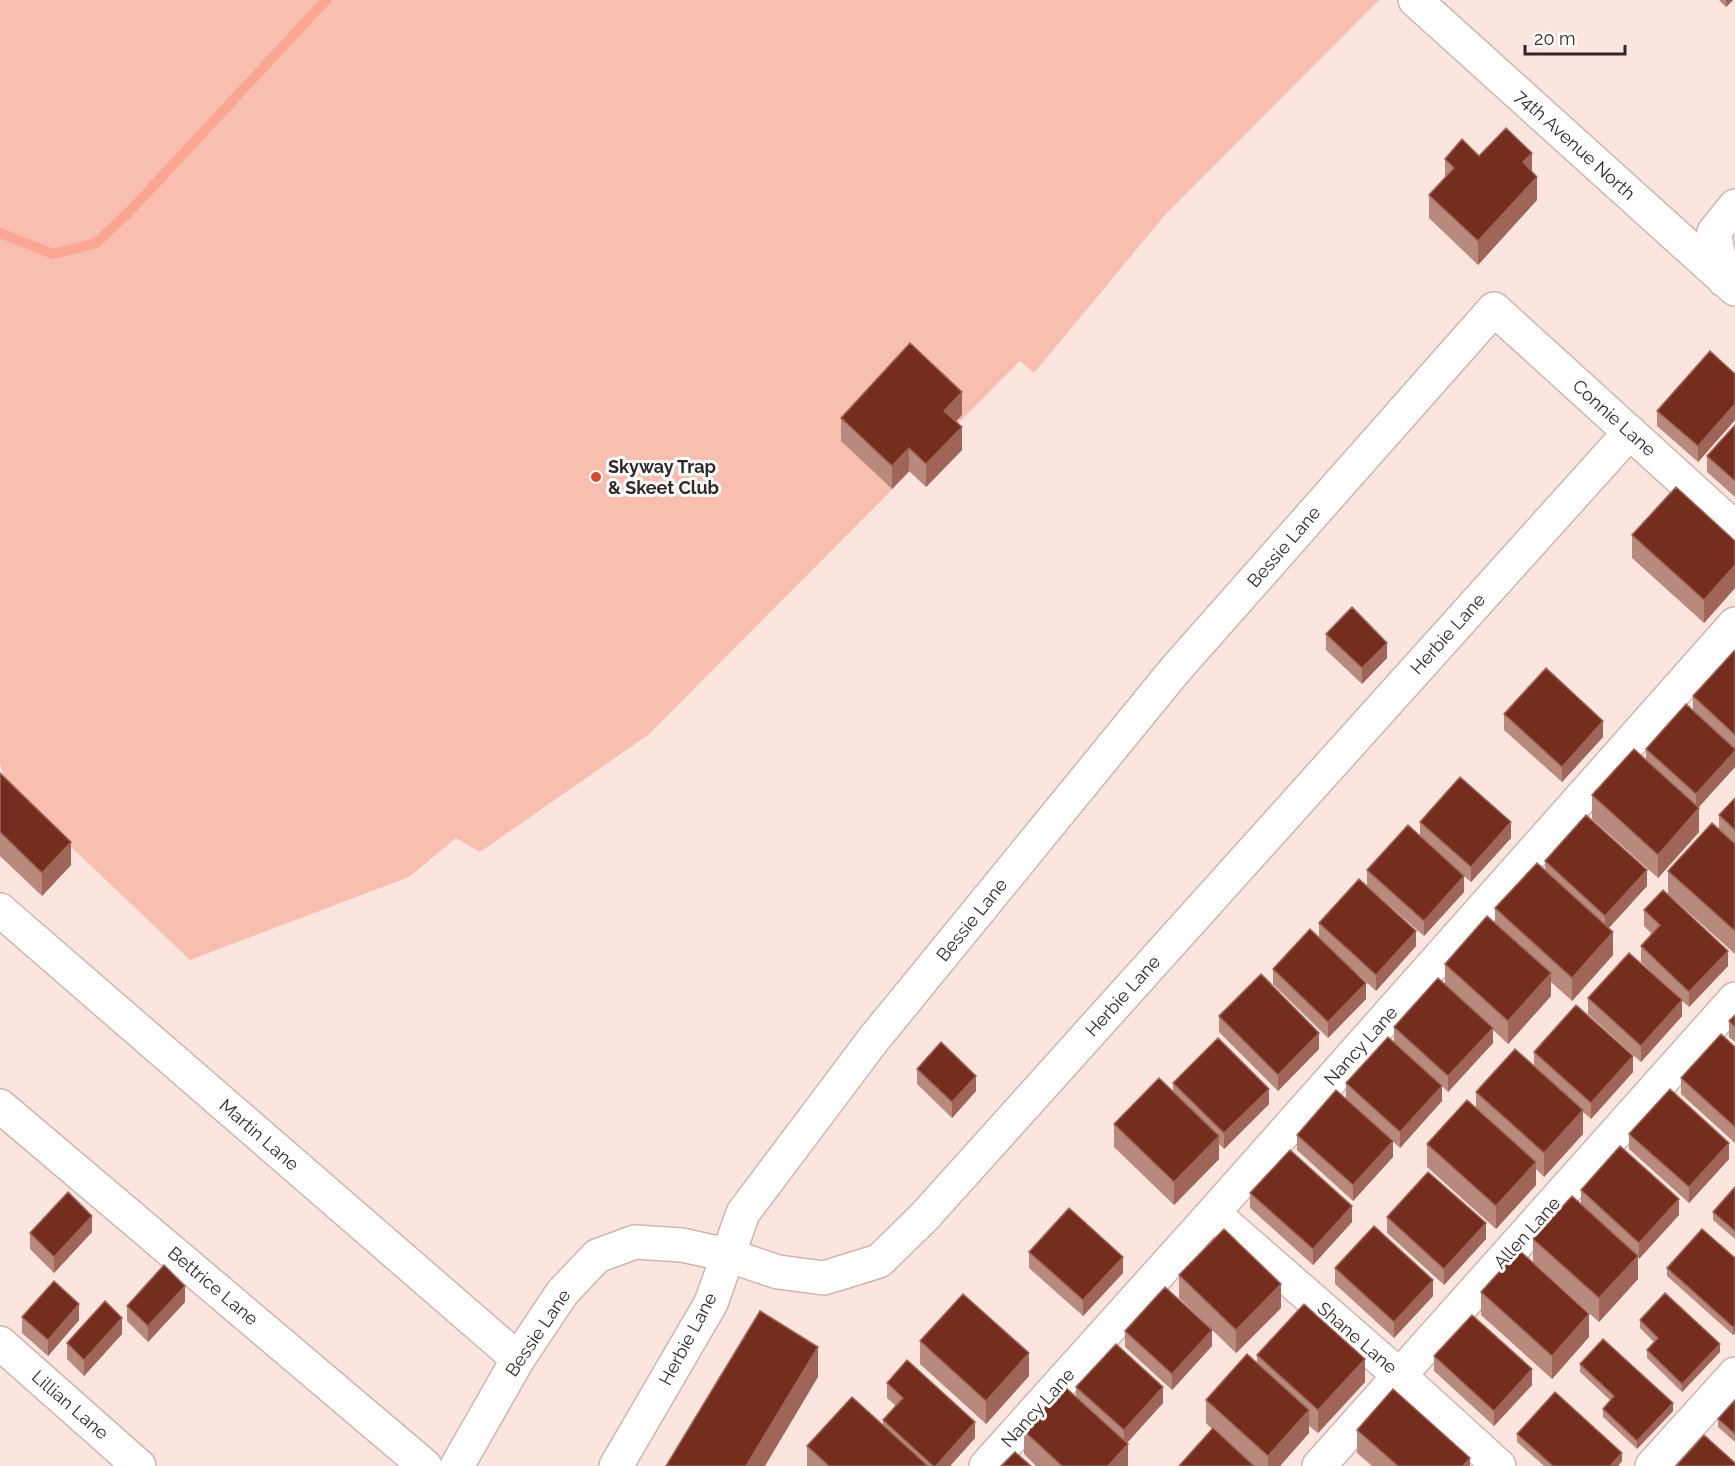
<svg xmlns="http://www.w3.org/2000/svg" width="1735" height="1466" viewBox="0 0 1735 1466" font-family="Raleway,sans-serif">
  <style>
    .green { fill: #f8bfb1 }
    .lines { fill: none; stroke-linecap: round; stroke-linejoin: round }
    .stream { stroke: #faa692; stroke-width: 10 }
    .minor-casing { stroke: #cdb6b1; stroke-width: 36 }
    .minor { stroke: #fff; stroke-width: 33 }
    .wall { fill: #b88a7e }
    .shaded-wall { fill: #9e6558 }
    .building { fill: #752e1e; stroke: #9e6558; stroke-width: 1.5 }
    .poi-dot { fill: #d54b2d; stroke: #fff; stroke-width: 2 }
    .labels { text-anchor: middle; stroke-width: 6; stroke-linejoin: round; paint-order: stroke }
    .street-label { font-size: 18px; fill: #312927; stroke: #fff }
    .poi-label { font-size: 18px; font-weight: bold; fill: #312927; stroke: #fff; text-anchor: start }
  </style>
  <rect width="100%" height="100%" fill="#fce5df"/>
  <path class="green" d="M0,0H1379L1165,215L1034,373L1020,361L648,735L480,852L456,838L409,877L190,960L5,784L0,763Z"/>
  <g class="lines">
    <path class="stream" d="M0,233L53,254L96,243L130,211L326,0"/>
    <g class="minor-casing">
      <path id="minor" d="M1415,0L1735,289
        M1724,280L1714,232L1735,206
        M0,910L518,1359
        M0,1106L425,1466
        M1213,1213L1400,1376L1499,1466
        M0,1343L139,1466
        M457,1466L518,1359L562,1293L597,1256L635,1242L682,1245L727,1255L778,1272L824,1278L879,1261L925,1216L1630,432
        M616,1466L711,1303L743,1213L873,1040L1175,670L1494,309L1735,528
        M986,1466L1213,1213L1735,624
        M1319,1466L1735,999
        M1652,1466L1735,1374"/>
    </g>
    <use href="#minor" class="minor"/>
  </g>
  <path class="wall" d="M1719,0H1733L1726,7Z
    M1479,156L1532,172L1537,200L1478,265L1429,218V195L1445,178V159Z
    M1735,374V420L1698,462L1657,426V411Z
    M962,415L956,421L962,450L926,487L909,471L892,489L841,441V418Z
    M1735,425V497L1707,472V456Z
    M1632,535L1735,541V588L1704,623L1632,558Z
    M1326,634L1387,658L1362,684L1326,650Z
    M1735,652V767L1698,808L1699,832L1658,878L1592,819V795L1646,760V749L1693,710V696Z
    M1504,714L1603,737L1562,782L1504,730Z
    M0,773L71,865L42,896L0,856Z
    M1735,798V954L1668,894V871L1719,830V815Z
    M1420,822L1511,838L1471,882L1464,876V892L1424,936L1367,886V870L1420,836Z
    M1545,861L1647,886L1609,928L1613,955L1572,1001L1551,982V996L1508,1044L1493,1030V1043L1448,1092L1442,1086V1101L1400,1148L1346,1099V1083L1394,1042V1027L1445,985V964L1495,923V908L1545,870Z
    M1644,910L1728,966L1689,1007L1682,1001V1016L1641,1062L1588,1014V998L1671,991L1641,962V946L1652,934L1644,926Z
    M1319,923L1416,946L1376,991L1337,955L1366,999L1328,1038L1273,984V969L1319,937Z
    M1735,1015V1042L1729,1037V1021Z
    M1219,1016L1319,1049L1278,1091L1219,1032Z
    M1735,1047V1143L1681,1094V1078Z
    M1534,1052L1633,1072L1591,1119L1583,1112V1134L1544,1177L1536,1169V1185L1496,1229L1427,1167V1144L1476,1108V1092L1534,1066Z
    M917,1069L976,1091L952,1118L917,1084Z
    M1173,1083L1269,1104L1224,1149L1219,1144V1159L1174,1205L1114,1147V1124L1173,1091Z
    M1629,1134L1729,1159L1689,1203L1629,1149Z
    M1297,1135L1393,1157L1353,1201L1297,1150Z
    M1735,1187V1239L1713,1220V1212Z
    M1581,1190L1679,1215L1639,1259L1638,1257V1279L1599,1322L1533,1262V1239L1581,1203Z
    M1250,1193L1352,1222L1313,1265L1250,1208Z
    M1387,1217L1486,1239L1444,1285L1387,1233Z
    M92,1232L54,1273L30,1249V1233Z
    M1029,1252L1123,1273L1083,1316L1029,1268Z
    M1735,1258V1333L1733,1335L1667,1276V1268Z
    M1335,1268L1433,1296L1394,1338L1335,1284Z
    M1179,1275L1281,1308L1236,1353L1179,1298Z
    M1481,1292L1589,1337L1552,1379L1481,1315Z
    M185,1302L148,1342L127,1321V1306Z
    M22,1317L79,1320L48,1356L22,1333Z
    M1640,1320L1720,1352L1682,1392L1647,1358V1350L1654,1342L1640,1328Z
    M1125,1331L1212,1346L1172,1390L1125,1347Z
    M122,1334L84,1376L67,1359V1343Z
    M920,1341L1029,1376L986,1424L920,1364Z
    M1257,1355L1365,1382L1318,1433L1309,1426V1433L1280,1466H1179L1212,1429L1206,1423V1400L1257,1364Z
    M1434,1356L1532,1385L1494,1426L1434,1371Z
    M1580,1364L1673,1411L1637,1449L1603,1417V1409L1611,1401L1580,1372Z
    M887,1383L975,1438L950,1466H807V1446L883,1425V1420L896,1406L887,1398Z
    M1076,1387L1163,1403L1127,1443L1128,1466H1036L1024,1454V1431L1076,1397Z
    M1735,1400V1442L1718,1427V1419Z
    M1357,1430L1470,1466H1372L1357,1453Z
    M1517,1434L1622,1461L1618,1466H1544L1517,1442Z"/>
  <path class="shaded-wall" d="M1726,0H1733L1726,7Z
    M1532,153V176L1523,162Z
    M1537,177V200L1478,265V241Z
    M962,392V415L944,434V411Z
    M1735,404V420L1698,462V446Z
    M962,427V450L926,487V464Z
    M909,448V471L892,489V466Z
    M1735,565V588L1704,623V600Z
    M1387,643V658L1362,684V668Z
    M1603,721V737L1562,782V767Z
    M1735,751V767L1696,810V794Z
    M1699,808V832L1658,878V855Z
    M1511,822V838L1471,882V867Z
    M71,842V865L42,896V873Z
    M1647,870V886L1605,932V916Z
    M1464,876V892L1424,936V921Z
    M1416,931V946L1376,991V975Z
    M1613,932V955L1572,1001V978Z
    M1728,951V966L1689,1007V992Z
    M1551,973V996L1508,1044V1021Z
    M1366,983V999L1328,1038V1022Z
    M1682,1000V1016L1641,1062V1046Z
    M1493,1028V1043L1448,1092V1076Z
    M1319,1033V1049L1278,1091V1075Z
    M1633,1056V1072L1591,1119V1103Z
    M976,1076V1091L952,1118V1102Z
    M1442,1086V1101L1400,1148V1132Z
    M1269,1089V1104L1224,1149V1133Z
    M1583,1110V1134L1544,1177V1153Z
    M1219,1136V1159L1174,1205V1182Z
    M1393,1141V1157L1353,1201V1185Z
    M1729,1143V1159L1689,1203V1187Z
    M1536,1162V1185L1496,1229V1206Z
    M1679,1199V1215L1639,1259V1243Z
    M1352,1206V1222L1313,1265V1249Z
    M92,1216V1232L54,1273V1257Z
    M1486,1223V1239L1444,1285V1269Z
    M1638,1256V1279L1599,1322V1298Z
    M1123,1257V1273L1083,1316V1300Z
    M1433,1280V1296L1394,1338V1322Z
    M1281,1284V1308L1236,1353V1330Z
    M185,1286V1302L148,1342V1326Z
    M79,1304V1320L48,1356V1340Z
    M1589,1314V1337L1552,1379V1356Z
    M122,1318V1334L84,1376V1360Z
    M1735,1325V1333L1733,1335V1327Z
    M1212,1330V1346L1172,1390V1374Z
    M1720,1344V1352L1682,1392V1384Z
    M818,1347V1377L765,1466H746Z
    M1029,1353V1376L986,1424V1401Z
    M1365,1359V1382L1318,1433V1410Z
    M1532,1369V1385L1494,1426V1411Z
    M1163,1387V1403L1124,1446V1430Z
    M1673,1403V1411L1637,1449V1441Z
    M1309,1410V1433L1280,1466H1268V1456Z
    M975,1422V1438L950,1466H936Z
    M1128,1444V1466H1108Z
    M1622,1453V1461L1618,1466H1610Z
    M1470,1458V1466H1463Z"/>
  <path class="building" d="M1506,128L1532,153L1523,162L1537,177L1478,241L1429,195L1454,168L1445,159L1462,139L1479,156Z
    M910,343L962,392L944,411L962,427L926,464L909,448L892,466L841,418Z
    M1710,351L1735,374V404L1698,446L1657,411Z
    M1735,425V481L1707,456Z
    M1676,487L1735,541V565L1704,600L1632,535Z
    M1352,607L1387,643L1362,668L1326,634Z
    M1734,651L1735,652V735L1693,696Z
    M1546,668L1603,721L1562,767L1504,714Z
    M1686,704L1735,749V751L1696,794L1646,749Z
    M1634,749L1699,808L1658,855L1592,795Z
    M0,773L71,842L42,873L0,832Z
    M1460,777L1511,822L1471,867L1420,822Z
    M1735,798V830L1719,815Z
    M1586,815L1647,870L1605,916L1545,861Z
    M1712,823L1735,844V931L1668,871Z
    M1408,825L1464,876L1424,921L1367,870Z
    M1537,863L1613,932L1572,978L1495,908Z
    M1359,879L1416,931L1376,975L1319,923Z
    M1663,890L1728,951L1689,992L1641,946L1660,925L1644,910Z
    M1487,916L1551,973L1508,1021L1445,964Z
    M1310,929L1366,983L1328,1022L1273,969Z
    M1629,953L1682,1000L1641,1046L1588,998Z
    M1261,974L1319,1033L1278,1075L1219,1016Z
    M1438,978L1493,1028L1448,1076L1394,1027Z
    M1576,1005L1633,1056L1591,1103L1534,1052Z
    M1735,1015V1027L1729,1021Z
    M1721,1034L1735,1047V1127L1681,1078Z
    M1388,1037L1442,1086L1400,1132L1346,1083Z
    M1218,1038L1269,1089L1224,1133L1173,1083Z
    M941,1042L976,1076L952,1102L917,1069Z
    M1515,1049L1583,1110L1544,1153L1476,1092Z
    M1159,1078L1219,1136L1174,1182L1114,1124Z
    M1670,1089L1729,1143L1689,1187L1629,1134Z
    M1336,1090L1393,1141L1353,1185L1297,1135Z
    M1467,1100L1536,1162L1496,1206L1427,1144Z
    M1620,1146L1679,1199L1639,1243L1581,1190Z
    M1290,1150L1352,1206L1313,1249L1250,1193Z
    M1428,1172L1486,1223L1444,1269L1387,1217Z
    M1735,1187V1231L1713,1212Z
    M68,1192L92,1216L54,1257L30,1233Z
    M1572,1196L1638,1256L1599,1298L1533,1239Z
    M1069,1208L1123,1257L1083,1300L1029,1252Z
    M1374,1226L1433,1280L1394,1322L1335,1268Z
    M1224,1229L1281,1284L1236,1330L1179,1275Z
    M1702,1229L1735,1258V1325L1733,1327L1667,1268Z
    M1519,1250L1589,1314L1552,1356L1481,1292Z
    M164,1265L185,1286L148,1326L127,1306Z
    M54,1281L79,1304L48,1340L22,1317Z
    M1165,1287L1212,1330L1172,1374L1125,1331Z
    M1665,1293L1720,1344L1682,1384L1647,1350L1658,1338L1640,1320Z
    M963,1294L1029,1353L986,1401L920,1341Z
    M105,1301L122,1318L84,1360L67,1343Z
    M1304,1304L1365,1359L1318,1410L1257,1355Z
    M760,1311L818,1347L746,1466H666Z
    M1472,1315L1532,1369L1494,1411L1434,1356Z
    M1603,1339L1673,1403L1637,1441L1603,1409L1614,1396L1580,1364Z
    M1116,1344L1163,1387L1124,1430L1076,1387Z
    M1247,1354L1309,1410L1268,1456L1206,1400Z
    M907,1360L975,1422L936,1466H933L883,1420L903,1398L887,1383Z
    M1064,1386L1128,1444L1108,1466H1062L1024,1431Z
    M1393,1389L1470,1458L1463,1466H1398L1357,1430Z
    M1555,1392L1622,1453L1610,1466H1553L1517,1434Z
    M852,1397L928,1466H829L807,1446Z
    M1735,1400V1434L1718,1419Z
    M1213,1428L1254,1466H1179Z
    M1704,1435L1735,1463V1466H1676Z
    M1015,1452L1031,1466H1001Z"/>
  <circle class="poi-dot" cx="596" cy="477" r="6"/>
  <g class="labels">
    <g class="street-label">
      <text transform="translate(1575 145) rotate(42)" y="6">74th Avenue North</text>
      <text transform="translate(1614 418) rotate(42)" y="6">Connie Lane</text>
      <text transform="translate(1284 547) rotate(-49)" y="6">Bessie Lane</text>
      <text transform="translate(1448 634) rotate(-48)" y="6">Herbie Lane</text>
      <text transform="translate(972 920) rotate(-51)" y="6">Bessie Lane</text>
      <text transform="translate(1123 996) rotate(-48)" y="6">Herbie Lane</text>
      <text transform="translate(1361 1046) rotate(-48)" y="6">Nancy Lane</text>
      <text transform="translate(259 1135) rotate(41)" y="6">Martin Lane</text>
      <text transform="translate(1527 1233) rotate(-48)" y="6">Allen Lane</text>
      <text transform="translate(213 1286) rotate(40)" y="6">Bettrice Lane</text>
      <text transform="translate(538 1333) rotate(-56)" y="6">Bessie Lane</text>
      <text transform="translate(1357 1338) rotate(41)" y="6">Shane Lane</text>
      <text transform="translate(688 1339) rotate(-62)" y="6">Herbie Lane</text>
      <text transform="translate(70 1405) rotate(41)" y="6">Lillian Lane</text>
      <text transform="translate(1038 1408) rotate(-48)" y="6">Nancy Lane</text>
    </g>
    <g class="poi-label">
      <text x="608" y="473">Skyway Trap<tspan x="608" dy="21">&amp; Skeet Club</tspan></text>
    </g>
  </g>
  <path d="M1525 45v9h100v-9" fill="none" stroke="#312927" stroke-width="3"/>
  <text x="1534" y="45" font-size="18" fill="#312927" stroke="#ffffff" stroke-width="4.5" paint-order="stroke">20 m</text>
</svg>
